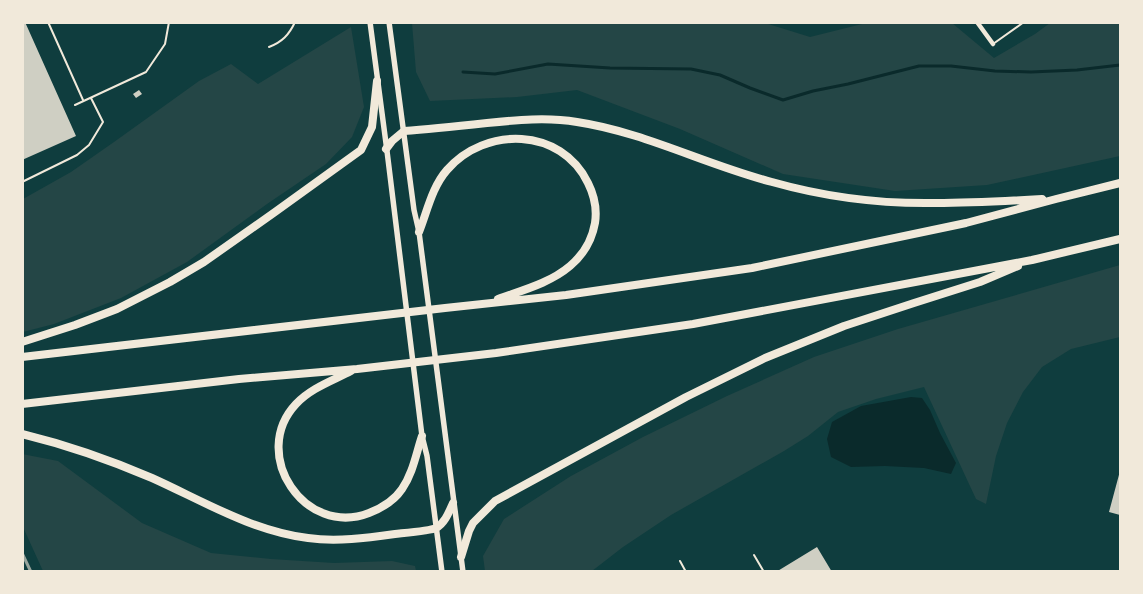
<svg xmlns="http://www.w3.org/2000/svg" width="1143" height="594" viewBox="0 0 1143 594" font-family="'Titillium Web',sans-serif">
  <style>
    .green { fill: #244646 }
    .water { fill: #0a2a2b }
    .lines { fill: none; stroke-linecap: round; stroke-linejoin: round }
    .stream { stroke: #0a2a2b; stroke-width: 3 }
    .building { fill: #cfcfc3 }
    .path { stroke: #f1e9da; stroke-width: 2 }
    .service { stroke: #f1e9da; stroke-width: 2 }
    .minor { stroke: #f1e9da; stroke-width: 4.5 }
    .secondary { stroke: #f1e9da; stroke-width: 5.5 }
    .motorway { stroke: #f1e9da; stroke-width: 8 }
    .rail { stroke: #97a49c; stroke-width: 3 }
  </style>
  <rect width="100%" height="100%" fill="#0f3d3e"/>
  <path class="green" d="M765,23L810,37L866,23H952L994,58L1035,34L1050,23H1120V156L987,185L895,191L783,174L680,129L577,90L517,97L430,101L416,72L412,23Z
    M351,27L364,107L352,137L326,164L267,204L187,262L121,298L54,324L23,332V199L71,172L114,142L199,81L231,64L258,84Z
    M1120,265V337L1071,349L1042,367L1023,392L1007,423L996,456L986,504L976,499L924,387L876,399L838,412L808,436L784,451L671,515L623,547L592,571H485L483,556L504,519L571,476L643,437L727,396L814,357L898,329Z
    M22,454L58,461L142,523L211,553L271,559L334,563L392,561L415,566L416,571H43L23,527Z"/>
  <path class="water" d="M911,397L922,398L930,410L940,433L956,463L951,474L924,468L885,466L851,467L831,457L827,439L832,422L861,406Z"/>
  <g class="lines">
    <path class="stream" d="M463,72L495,74L548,64L610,68L691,69L720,75L750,88L783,100L813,91L848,84L919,66H951L995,71L1031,72L1077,70L1120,65"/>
  </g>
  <path class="building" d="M22,22H25L76,136L22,160Z
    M139,90L142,94L136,98L133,94Z
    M1120,471V515L1109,512Z
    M817,547L832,572H776Z"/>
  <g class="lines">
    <path class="path" d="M754,555L764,572
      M680,561L686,572"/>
    <path class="service" d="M48,22L83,100
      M993,44L1024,22
      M269,47C282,42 289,35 295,22
      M75,105L146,72L165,44L169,22
      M22,182L77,155L89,145L103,122L91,98"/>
    <path class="minor" d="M977,22L993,44"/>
    <path class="secondary" d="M370,22L387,151L422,436L427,456L442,572
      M389,22L414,210L419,232L463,572"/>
    <path class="motorway" d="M386,149L392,141L404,131C431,129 459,126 487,123C517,120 547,117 577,122C644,132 706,165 772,182C825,197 881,204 936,203C971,203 1007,201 1042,199
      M419,232C427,212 432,187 447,170C485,126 561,127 588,183C594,195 597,210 595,223C592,240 583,255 570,266C550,283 523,290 498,299
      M22,342L75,325L117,309L170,282L204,262L275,212L361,150L372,127L377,81
      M22,357L445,308L566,295L752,268L966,223L1056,199L1120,183
      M351,371C332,381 311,388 296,404C249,454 305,538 369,513C382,508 394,501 402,489C413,473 416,454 422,436
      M22,404L239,379L357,369L496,353L693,324L1032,260L1120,239
      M22,434C67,445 110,460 152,478C203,501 252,531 308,538C336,542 367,538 395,534C404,533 430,531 436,528C445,523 449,512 453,503
      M461,557L469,531L473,523L495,501L686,397L765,358L844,326L914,303L980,282L1018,266"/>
    <path class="rail" d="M22,553L31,572"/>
  </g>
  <rect width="1143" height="594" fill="none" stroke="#f1e9da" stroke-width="48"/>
</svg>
